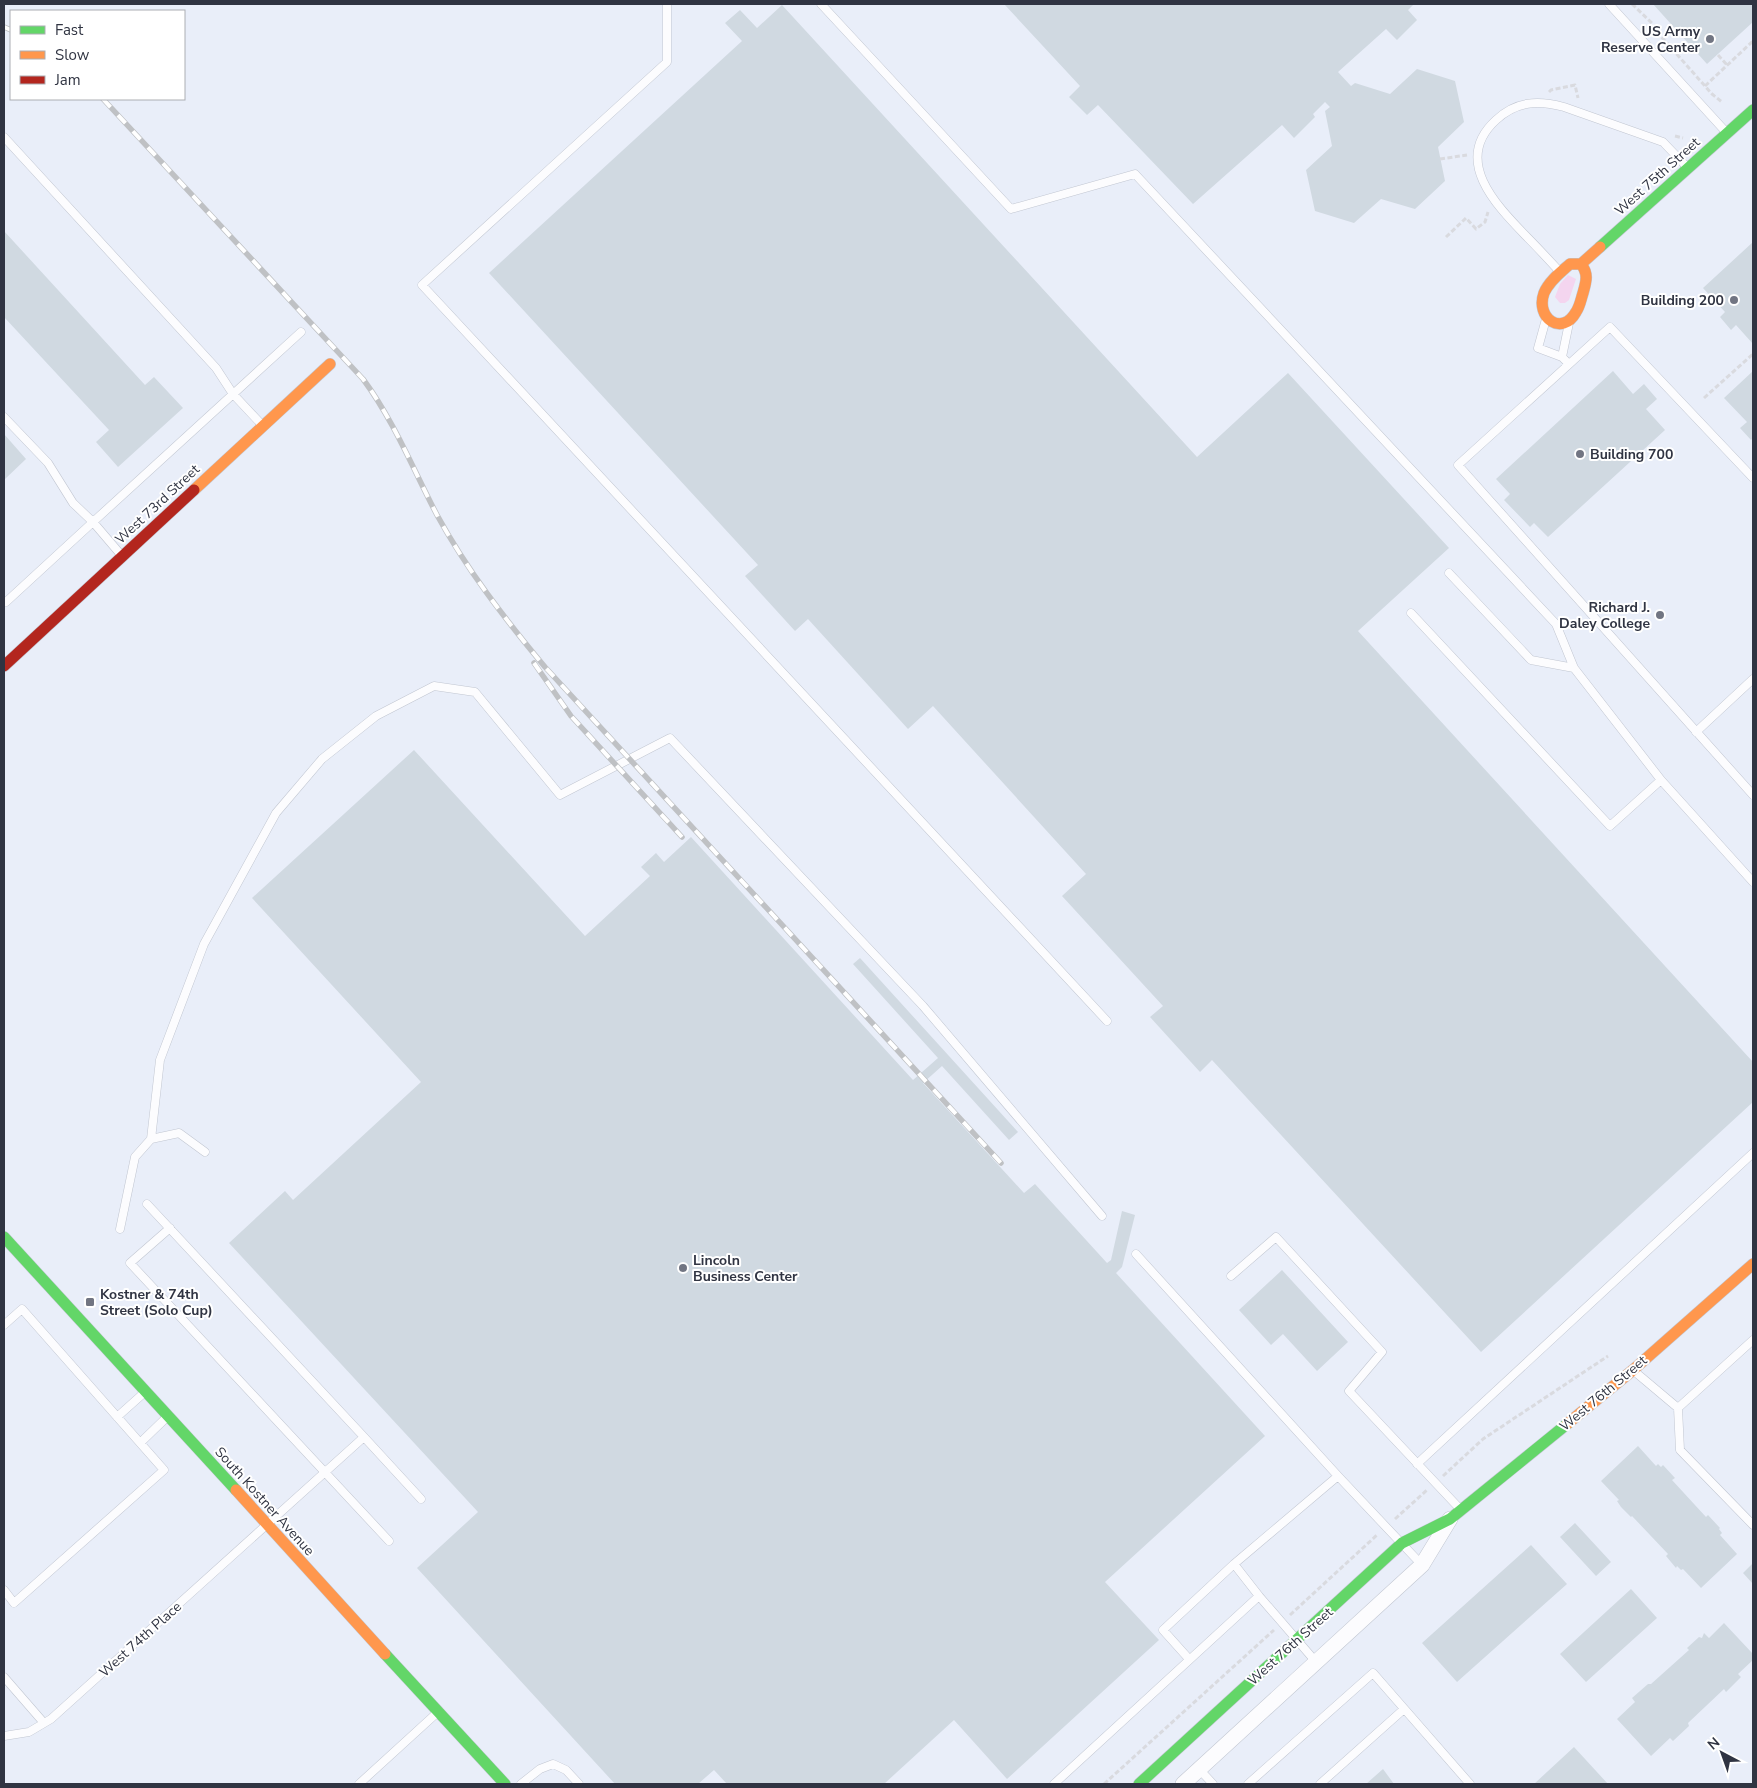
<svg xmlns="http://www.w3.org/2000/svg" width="1757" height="1788" viewBox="0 0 1757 1788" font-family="'Nunito Sans',sans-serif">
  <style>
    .green { fill: #f4d5ef }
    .building { fill: #d0d9e1 }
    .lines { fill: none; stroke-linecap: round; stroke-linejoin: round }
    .lane-casing { stroke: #c1c6d1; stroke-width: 9 }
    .street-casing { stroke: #c1c6d1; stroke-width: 16 }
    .fast-casing { stroke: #c1c6d1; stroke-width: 12 }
    .slow-casing { stroke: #c1c6d1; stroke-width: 12 }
    .jam-casing { stroke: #c1c6d1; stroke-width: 12 }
    .path { stroke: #d9dadf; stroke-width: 3; stroke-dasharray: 5 2.5; stroke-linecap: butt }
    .lane { stroke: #fcfcfe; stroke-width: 8 }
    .street { stroke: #fcfcfe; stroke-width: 15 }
    .fast { stroke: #63d668; stroke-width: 11 }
    .slow { stroke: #ff974d; stroke-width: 11 }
    .jam { stroke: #b3261e; stroke-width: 11 }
    .rail-casing { stroke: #bfc1c4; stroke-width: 5.5 }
    .rail { stroke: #fff; stroke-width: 4; stroke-dasharray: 11; stroke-linecap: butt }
    .poi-dot { fill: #717582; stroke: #fff; stroke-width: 2 }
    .labels { text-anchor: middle; stroke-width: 4; stroke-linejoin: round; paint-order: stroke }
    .poi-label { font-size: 14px; font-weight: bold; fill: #303442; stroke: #fff; text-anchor: end }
    .street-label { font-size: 14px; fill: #303442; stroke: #fff }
  </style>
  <rect width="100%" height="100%" fill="#e9eef9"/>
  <path class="green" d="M1568,275L1576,279L1569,300L1565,303H1560L1555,297L1560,284Z"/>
  <path class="building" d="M1004,4H1414L1408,10L1417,20L1397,40L1386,29L1338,72L1351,86L1355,83L1390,94L1417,69L1455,81L1464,122L1438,147L1445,181L1415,209L1381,199L1354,223L1315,211L1306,170L1332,146L1325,111L1330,107L1325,102L1313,114L1315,117L1294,138L1282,125L1193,204L1098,105L1087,115L1069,97L1080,86Z
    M1653,4H1753V22L1707,64Z
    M782,5L1197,457L1288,373L1449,548L1358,631L1753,1062V1102L1481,1352L1212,1060L1200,1072L1150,1017L1163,1006L1062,896L1086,874L933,706L908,729L808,619L795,631L745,576L758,565L489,273L742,41L725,23L740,10L757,28Z
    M4,231L145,385L154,377L183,408L118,467L96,442L109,430L4,317Z
    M1753,242V344L1736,325L1731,330L1720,317L1725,312L1703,288Z
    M1613,371L1633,394L1644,384L1657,399L1646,409L1665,430L1548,537L1534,523L1530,527L1504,500L1510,494L1496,479Z
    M1753,371V438L1751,440L1740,428L1747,422L1724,398Z
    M4,434L26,459L4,480Z
    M414,750L585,936L650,876L641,867L656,853L664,862L691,837L913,1080L938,1058L853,964L860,958L1018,1132L1009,1140L942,1066L923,1083L1024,1193L1035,1184L1107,1263L1111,1260L1122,1211L1135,1215L1122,1267L1116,1273L1265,1436L1105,1582L1159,1640L1007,1779L954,1720L884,1784H727L714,1770L698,1784H615L417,1568L478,1512L229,1243L285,1191L293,1200L421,1082L252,898Z
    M1282,1270L1348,1342L1317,1371L1283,1334L1271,1345L1239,1310Z
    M1638,1446L1656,1466L1658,1464L1661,1467L1663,1465L1675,1478L1672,1480L1706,1517L1708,1515L1720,1528L1719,1529L1722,1533L1720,1535L1737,1554L1701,1588L1683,1569L1681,1570L1677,1566L1676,1568L1666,1556L1668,1554L1632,1516L1631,1517L1621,1507L1617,1501L1619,1500L1601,1481Z
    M1575,1523L1611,1562L1596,1576L1560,1537Z
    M1531,1545L1567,1584L1457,1682L1422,1643Z
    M1753,1563V1584L1743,1573Z
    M1631,1589L1657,1618L1586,1682L1560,1654Z
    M1724,1623L1753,1654V1660L1738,1674L1741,1677L1726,1692L1724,1689L1688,1723L1689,1726L1673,1741L1670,1738L1651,1756L1617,1719L1635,1702L1632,1698L1648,1684H1651L1689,1650L1687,1648L1699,1637L1702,1638L1704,1633L1709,1638Z
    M1574,1747L1608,1784H1534Z
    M1383,1769L1394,1784H1366Z"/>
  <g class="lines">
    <g class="lane-casing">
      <path id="lane" d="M667,4V62L422,285L1107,1021
        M821,4L1011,209L1135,174L1556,624L1574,668L1661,780
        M1609,4L1726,132
        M4,137L216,368L233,394L263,426
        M1560,272C1549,260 1538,248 1526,236C1496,205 1452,160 1496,120C1516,101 1538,100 1564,107L1663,142L1687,167
        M1546,319L1538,348L1562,357L1569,364
        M1562,357L1569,323
        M4,417L48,463L73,503L93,522L301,332
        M1753,478L1610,327L1458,465L1753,795
        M1449,573L1531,660L1574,668
        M6,602L93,522L122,556
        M1411,613L1610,826L1661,780L1753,882
        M1696,732L1753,679
        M151,1139L160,1060L204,944L276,813L322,759L376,716L434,686L475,692L560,795L670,738L923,1006L1102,1216
        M170,1228L130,1263L389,1541
        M120,1229L135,1157L151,1139L179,1133L205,1152
        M1136,1254L1338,1476L1422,1565
        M1231,1276L1276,1237L1382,1352L1349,1391L1461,1510
        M4,1325L22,1309L164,1470L14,1603L4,1590
        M1634,1371L1678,1408L1753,1340
        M1678,1408L1680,1450L1753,1525
        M117,1417L145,1392
        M364,1437L421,1499
        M140,1443L167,1417
        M1417,1464L1753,1153
        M1259,1596L1234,1564L1338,1476
        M1189,1659L1163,1630L1234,1564
        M4,1677L44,1723
        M4,1736L29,1732L51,1719L364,1437L147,1204
        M1199,1769L1213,1784
        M359,1784L439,1711
        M521,1784L540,1769L553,1764L566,1770L579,1784
        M1054,1784L1259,1596L1316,1662
        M1248,1784L1373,1673L1470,1784
        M1320,1784L1404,1709"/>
    </g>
    <g class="street-casing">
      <path id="street" d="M1183,1784L1422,1565L1450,1519"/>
    </g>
    <g class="fast-casing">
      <path id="fast" d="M1600,247L1753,110
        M4,1237L236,1490
        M385,1654L505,1784
        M1139,1784L1402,1543L1450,1519L1567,1424"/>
    </g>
    <g class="slow-casing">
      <path id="slow" d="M1581,264C1589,274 1586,282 1583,293C1581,299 1580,306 1576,312C1562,337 1535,318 1544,293C1549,281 1561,272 1570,264H1581L1600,247
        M194,490L330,364
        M1567,1424L1633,1370L1753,1264
        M236,1490L385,1654"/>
    </g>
    <g class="jam-casing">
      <path id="jam" d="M4,666L194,490"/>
    </g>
    <path class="path" d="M1632,4L1655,26L1658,33L1712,94L1722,102
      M1718,55L1727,65
      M1705,86L1753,41
      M1549,92L1551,90L1575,85L1578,98
      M1675,136L1683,138
      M1440,159L1467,155
      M1446,237L1466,218L1476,229L1485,222L1488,212
      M1704,398L1753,354
      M1443,1476L1483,1439L1608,1356
      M1395,1519L1427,1490
      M1290,1615L1377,1535
      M1104,1784L1274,1630"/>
    <use href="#lane" class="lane"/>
    <use href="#street" class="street"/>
    <use href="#fast" class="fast"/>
    <use href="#slow" class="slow"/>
    <use href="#jam" class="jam"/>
    <g class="rail-casing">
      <path id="rail" d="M4,27L11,30
        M103,99L363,379C394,421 413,469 437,515C467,570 505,619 545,667L1001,1163
        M534,663L571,716L682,837"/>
    </g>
    <use href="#rail" class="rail"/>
  </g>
  <g class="poi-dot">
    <circle cx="1710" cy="39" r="5"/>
    <circle cx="1734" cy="300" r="5"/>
    <circle cx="1580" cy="454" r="5"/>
    <circle cx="1660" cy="615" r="5"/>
    <circle cx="683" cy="1268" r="5"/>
    <rect x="85" y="1297" width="10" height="10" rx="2.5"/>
  </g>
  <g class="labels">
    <g class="poi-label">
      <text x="1700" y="36">US Army<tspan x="1700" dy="16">Reserve Center</tspan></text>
      <text x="1724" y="305">Building 200</text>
      <text x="1590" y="459" text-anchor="start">Building 700</text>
      <text x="1650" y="612">Richard J.<tspan x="1650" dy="16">Daley College</tspan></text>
      <text x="693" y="1265" text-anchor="start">Lincoln<tspan x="693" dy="16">Business Center</tspan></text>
      <text x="100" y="1299" text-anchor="start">Kostner &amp; 74th<tspan x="100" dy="16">Street (Solo Cup)</tspan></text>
    </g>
    <g class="street-label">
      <text transform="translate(1657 176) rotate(-42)" y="5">West 75th Street</text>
      <text transform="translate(157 504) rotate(-43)" y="5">West 73rd Street</text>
      <text transform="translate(1603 1393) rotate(-40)" y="5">West 76th Street</text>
      <text transform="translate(265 1501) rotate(48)" y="5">South Kostner Avenue</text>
      <text transform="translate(140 1639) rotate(-42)" y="5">West 74th Place</text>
      <text transform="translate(1290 1646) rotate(-42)" y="5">West 76th Street</text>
    </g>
  </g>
  <rect width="1757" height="1788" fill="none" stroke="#303442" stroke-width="10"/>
  <rect x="10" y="10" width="175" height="90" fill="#ffffff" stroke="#acaeb3"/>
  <rect x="20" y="26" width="25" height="8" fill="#63d668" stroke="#acaeb3"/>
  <text x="55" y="35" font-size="15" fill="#303442">Fast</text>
  <rect x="20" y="51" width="25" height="8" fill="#ff974d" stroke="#acaeb3"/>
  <text x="55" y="60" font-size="15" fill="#303442">Slow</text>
  <rect x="20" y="76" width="25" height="8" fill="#b3261e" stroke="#acaeb3"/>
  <text x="55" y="85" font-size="15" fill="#303442">Jam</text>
  <g transform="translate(1722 1753) rotate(319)" stroke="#ffffff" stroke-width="4" paint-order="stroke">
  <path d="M0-4L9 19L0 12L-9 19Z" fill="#303442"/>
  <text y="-8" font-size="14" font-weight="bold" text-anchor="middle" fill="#303442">N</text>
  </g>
</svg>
